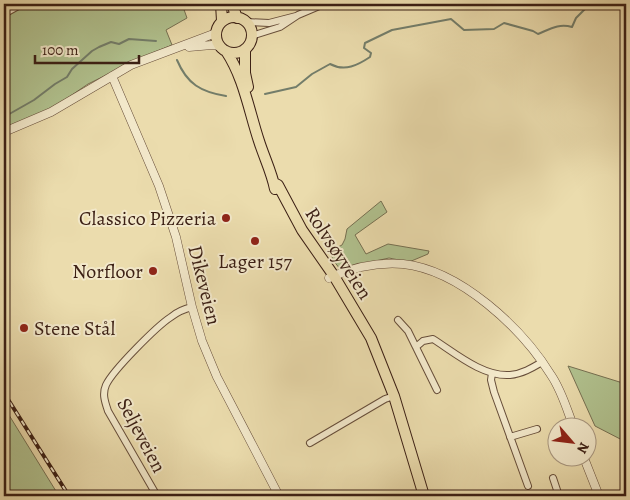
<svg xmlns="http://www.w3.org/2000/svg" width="630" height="500" viewBox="0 0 630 500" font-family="Alegreya,serif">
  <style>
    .green { fill: #b1c28f; stroke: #767052 }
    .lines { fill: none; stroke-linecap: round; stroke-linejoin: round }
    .stream { stroke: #737d6a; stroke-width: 2 }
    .minor-casing { stroke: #674e3a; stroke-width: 8 }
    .tertiary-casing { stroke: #674e3a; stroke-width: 9 }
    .primary-casing { stroke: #3b1f14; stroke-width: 12 }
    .minor { stroke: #f2e8ca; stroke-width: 6 }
    .tertiary { stroke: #f2e8ca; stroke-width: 8 }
    .primary { stroke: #ebdcad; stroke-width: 10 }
    .rail-casing { stroke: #3b1f14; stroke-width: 4 }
    .rail { stroke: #f2e8ca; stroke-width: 2; stroke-dasharray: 5.5; stroke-linecap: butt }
    .poi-dot { fill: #8f2418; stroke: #f2e8ca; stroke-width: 2 }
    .labels { text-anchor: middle; stroke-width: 4; stroke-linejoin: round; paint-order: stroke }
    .poi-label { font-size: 20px; fill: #3b1f14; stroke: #f2e8ca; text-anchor: end }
    .street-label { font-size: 20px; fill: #3b1f14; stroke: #f2e8ca }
  </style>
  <rect width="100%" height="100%" fill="#ebdcad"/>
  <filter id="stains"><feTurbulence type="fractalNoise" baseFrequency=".004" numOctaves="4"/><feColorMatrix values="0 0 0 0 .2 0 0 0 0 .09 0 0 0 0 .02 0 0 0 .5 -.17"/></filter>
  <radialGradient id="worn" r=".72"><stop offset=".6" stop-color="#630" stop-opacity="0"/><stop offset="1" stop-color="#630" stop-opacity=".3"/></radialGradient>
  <path class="green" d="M4,4H182L187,18L166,30L172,45L143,57L88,84L47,112L6,128L4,127Z
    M381,201L387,212L355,235L366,254L388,244L429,251L428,254L409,262L389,258L340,269L333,260L330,251L342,245L345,239L347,229Z
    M568,366L626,384V442L595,426Z
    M4,407L59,496H4Z"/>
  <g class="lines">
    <path class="stream" d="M177,60C187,84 201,92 226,96
      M265,94L296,87L312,74L330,64C345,72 358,65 370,57L371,53L364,48L365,43L392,30L451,19L464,30L494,29L504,23L533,31L538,34C550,29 559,23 572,27L576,18L590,4
      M4,117L34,100L55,84L67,77L72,69L92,51L99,47L111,42L119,44L129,39L156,41"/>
    <g class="minor-casing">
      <path id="minor" d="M4,14L22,4
        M246,22L269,23L296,16
        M251,36L280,27L298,15L324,4
        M398,320L408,331L437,390
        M416,347L423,341L433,339C455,353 483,377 510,375C522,374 532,368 542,362
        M492,373L491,380L494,392L528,486
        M510,437L537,429
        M310,443L385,399L394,396
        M553,478L559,496
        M157,496L108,411C105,402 102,394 106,385C113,370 157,326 171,317C177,312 184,309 192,307"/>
    </g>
    <g class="tertiary-casing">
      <path id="tertiary" d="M189,47L212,45L220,46
        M112,76L159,186L176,237L192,307L202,341L217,377L279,496
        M4,132L51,112L131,65L216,33
        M329,278C351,268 378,262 403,264C460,270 522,328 551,375C562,391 567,410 574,428
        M584,458L599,496"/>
    </g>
    <g class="primary-casing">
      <path id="primary" d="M221,4L222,21
        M232,4L237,18
        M216 35a18 18 0 1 1 36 0a18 18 0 1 1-36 0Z
        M245,49V73L248,87
        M226,51C244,78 249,111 259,141C264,157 272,173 275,189
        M274,183L278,185L302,230L334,276L371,338L394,396L424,496"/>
    </g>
    <use href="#minor" class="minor"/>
    <use href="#tertiary" class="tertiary"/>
    <use href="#primary" class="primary"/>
    <g class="rail-casing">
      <path id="rail" d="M4,393L69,496"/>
    </g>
    <use href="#rail" class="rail"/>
  </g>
  <g class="poi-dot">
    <circle cx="226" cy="218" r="5"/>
    <circle cx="255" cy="241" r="5"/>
    <circle cx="153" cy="271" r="5"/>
    <circle cx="24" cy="328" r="5"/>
  </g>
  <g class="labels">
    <g class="poi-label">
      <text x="216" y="225">Classico Pizzeria</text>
      <text x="255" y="268" text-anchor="middle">Lager 157</text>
      <text x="143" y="278">Norfloor</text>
      <text x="34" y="335" text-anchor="start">Stene Stål</text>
    </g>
    <g class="street-label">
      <text transform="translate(339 253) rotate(57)" y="7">Rolvsøyveien</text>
      <text transform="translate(205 285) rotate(76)" y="7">Dikeveien</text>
      <text transform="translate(142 435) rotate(62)" y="7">Seljeveien</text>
    </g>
  </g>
  <rect width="630" height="500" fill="none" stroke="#ebdcad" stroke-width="20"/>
  <rect x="5" y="5" width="620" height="490" fill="none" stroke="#3b1f14" stroke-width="2.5"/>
  <rect x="10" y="10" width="610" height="480" fill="none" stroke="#3b1f14"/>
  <g transform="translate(572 442) rotate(118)"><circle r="24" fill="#f2e8ca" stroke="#a99881"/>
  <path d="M0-4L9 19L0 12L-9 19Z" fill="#8f2418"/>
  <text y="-8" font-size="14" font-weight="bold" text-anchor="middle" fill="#3b1f14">N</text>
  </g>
  <path d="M35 55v8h104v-8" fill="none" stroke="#3b1f14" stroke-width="2.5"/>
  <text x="42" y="55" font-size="15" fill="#3b1f14" stroke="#f2e8ca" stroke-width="4" paint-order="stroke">100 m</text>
  <rect width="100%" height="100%" filter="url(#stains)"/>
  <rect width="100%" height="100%" fill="url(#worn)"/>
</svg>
